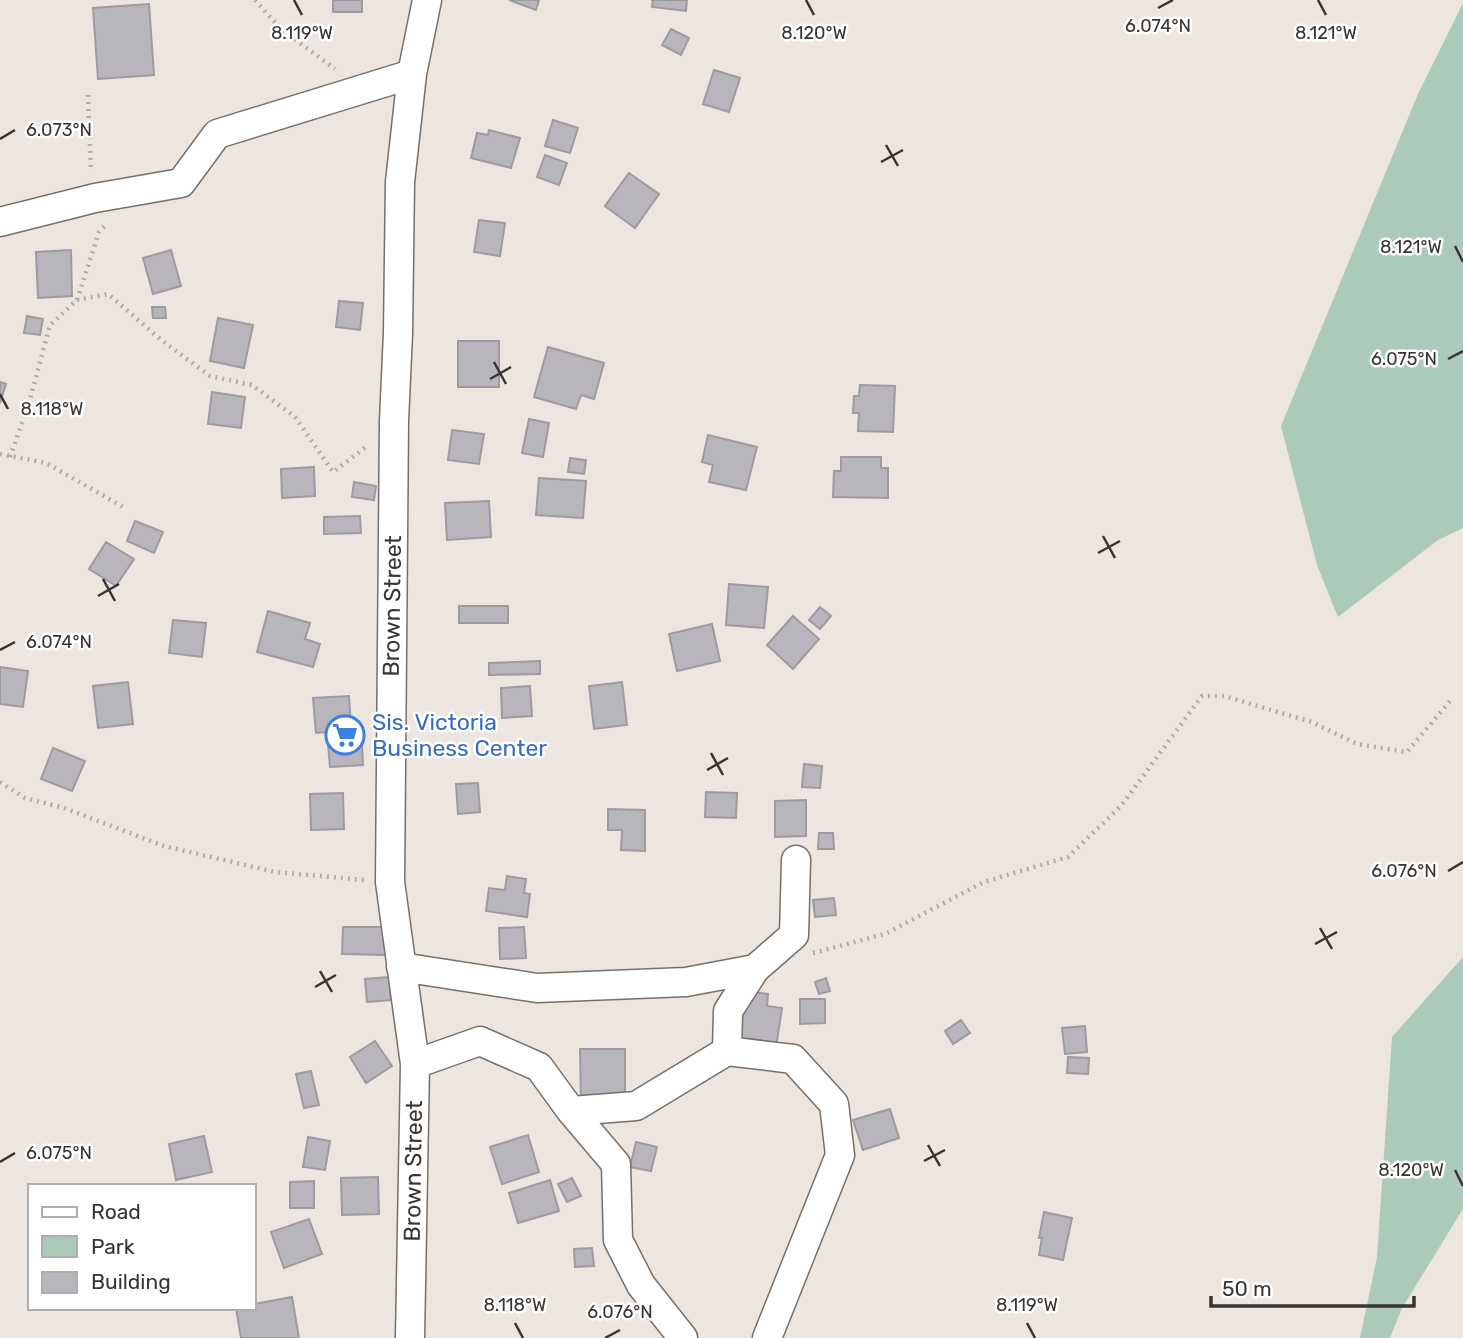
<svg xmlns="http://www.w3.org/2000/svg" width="1463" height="1338" viewBox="0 0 1463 1338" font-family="Rubik,sans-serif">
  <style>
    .green { fill: #abcaba }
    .building { fill: #b9b5bc; stroke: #9d9aa0; stroke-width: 2 }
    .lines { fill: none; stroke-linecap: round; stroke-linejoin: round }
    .minor-casing { stroke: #76706b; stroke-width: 31 }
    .path { stroke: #b1aba7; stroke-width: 4.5; stroke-dasharray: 2 5; stroke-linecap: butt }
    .minor { stroke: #fff; stroke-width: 28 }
    .ticks { fill: none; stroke: #373432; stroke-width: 2.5 }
    .labels { text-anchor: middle; stroke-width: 5; stroke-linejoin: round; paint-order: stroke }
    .street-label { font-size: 23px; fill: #373432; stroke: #fff }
    .shop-label { font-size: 23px; fill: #366cbe; stroke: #fff; text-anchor: start }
    .ticks-label { font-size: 18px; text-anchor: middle; fill: #373432; stroke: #fff; stroke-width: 5; stroke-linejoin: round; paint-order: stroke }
  </style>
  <rect width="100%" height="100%" fill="#ece5e0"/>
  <path class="green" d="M1463,3V528L1438,540L1338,617L1317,565L1281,426L1418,94Z
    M1463,957V1209L1402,1308L1390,1338H1360L1377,1257L1392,1037Z"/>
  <path class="building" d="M333,0H362V12H333Z
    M509,0H539L536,10Z
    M651,0H687L686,11L652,7L653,0Z
    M149,4L154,75L98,79L93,8Z
    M671,29L689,38L681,55L662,45Z
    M714,70L740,78L729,112L703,104Z
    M553,120L578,128L570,153L545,146Z
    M489,130L520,138L511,168L471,158L477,133L488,135Z
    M545,155L567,163L559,185L537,177Z
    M629,173L659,194L635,228L605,206Z
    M479,220L505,223L500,256L474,252Z
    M71,250L72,296L38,298L36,252Z
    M171,250L181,286L153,294L143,258Z
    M339,301L363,303L360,330L336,327Z
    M152,307H165L166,318H153Z
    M27,316L43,319L40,335L24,333Z
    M218,318L253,325L244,368L210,361Z
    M458,341H499V387H458Z
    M548,347L604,363L594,399L581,395L576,409L534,397Z
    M0,382L6,384L0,403Z
    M860,385L895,386L893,432L858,431L859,413H853L854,396H859Z
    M212,392L245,397L241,428L208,424Z
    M529,419L549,423L543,457L522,453Z
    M452,430L484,434L479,464L448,460Z
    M708,435L757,447L746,490L709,482L713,465L702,462Z
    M841,457H881V468H888V498L833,497L834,471H841Z
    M570,458L586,460L584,474L568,472Z
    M314,467L315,496L282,498L281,469Z
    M539,478L586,481L583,518L536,515Z
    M354,482L376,486L374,500L352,497Z
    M489,501L491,537L447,540L445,503Z
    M360,516L361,533L324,534V517Z
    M135,521L163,532L154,553L127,541Z
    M106,542L134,559L116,586L89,569Z
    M729,584L768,587L764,628L726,625Z
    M459,606H508V623H459Z
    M820,607L831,616L820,629L809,620Z
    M268,611L310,623L305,639L320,644L313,667L257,652Z
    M793,616L819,639L793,669L767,645Z
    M173,620L206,623L202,657L169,653Z
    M712,624L720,661L677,671L669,634Z
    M540,661V674L489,675V663Z
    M0,667L28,671L23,707L0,704Z
    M128,682L133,724L98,728L93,686Z
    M622,682L627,725L594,729L589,686Z
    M530,686L532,716L502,718L501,688Z
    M349,696L351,727L361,726L363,765L330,767L327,732L316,733L313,698Z
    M53,748L85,761L72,791L41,779Z
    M804,764L822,766L820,788L802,787Z
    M478,783L480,812L458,814L456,784Z
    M706,792L737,793L736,818L705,817Z
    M343,793L344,829L311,830L310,794Z
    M806,800V836L775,837V801Z
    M608,809L645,810V851L621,850L622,830H608Z
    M819,833H833L834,849H818Z
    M507,876L526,879L524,893L530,894L527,917L486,911L489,888L505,890Z
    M834,898L836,915L815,917L813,900Z
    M343,927H385V955L342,954Z
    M524,927L526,958L500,959L499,928Z
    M389,977L391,1000L367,1002L365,979Z
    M826,978L830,991L819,994L815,982Z
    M751,992L768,994L767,1006L782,1008L776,1047L737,1041L743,997Z
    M800,999H825V1023L800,1024Z
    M961,1020L970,1033L953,1044L945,1031Z
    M1085,1026L1087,1052L1065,1054L1062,1028Z
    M375,1041L392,1066L366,1083L350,1057Z
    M580,1049H625V1101L581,1102Z
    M1068,1057L1089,1058L1088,1074L1067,1073Z
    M311,1071L319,1105L304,1108L296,1074Z
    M890,1109L899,1138L863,1150L853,1120Z
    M528,1135L539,1172L502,1184L490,1147Z
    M204,1136L212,1172L176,1180L169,1144Z
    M308,1137L330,1141L325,1170L303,1167Z
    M636,1142L657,1147L651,1171L630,1167Z
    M378,1177L379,1214L342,1215L341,1178Z
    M572,1178L581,1196L567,1202L558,1184Z
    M550,1180L559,1211L518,1223L509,1193Z
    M314,1181V1208H290V1182Z
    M1044,1212L1072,1218L1063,1260L1039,1255L1042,1238H1039Z
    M309,1219L322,1254L284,1268L271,1232Z
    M592,1248L594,1266L575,1267L574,1249Z
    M292,1297L299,1338H241L236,1308H254V1304Z"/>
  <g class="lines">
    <g class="minor-casing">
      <path id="minor" d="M0,222L95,198L181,183L217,134L412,74
        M401,967L537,988L686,982L755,969
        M727,1051L728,1011L755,969L794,935L796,860
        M415,1064L480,1041L539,1067L571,1111L636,1106L727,1051L793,1059L834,1104L840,1155L767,1338
        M571,1111L616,1164L618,1240L641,1285L683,1338
        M410,1338L415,1064L390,882L394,421L398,333L400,182L412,74L427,0"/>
    </g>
    <path class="path" d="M255,0L281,29L335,69
      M88,95L91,172
      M77,300L108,294L160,339L210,376L252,385L295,417L333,472L366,447
      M0,454L46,463L125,508
      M10,457L29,403L50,325L77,300L99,232L107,223
      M0,782L25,798L64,808L164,846L275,872L364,880
      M813,953L885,934L984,882L1068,857L1121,806L1202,696H1224L1312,722L1357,744L1407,752L1451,700"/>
    <use href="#minor" class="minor"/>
  </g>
  <path class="ticks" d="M294,0L302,15M806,0L814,15M1318,0L1326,15M1158,8L1173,0M0,139L15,130M886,145L898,166M881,162L903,150M1455,246L1463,262M1448,359L1463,351M494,362L506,384M490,379L511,367M0,394L8,409M1103,536L1115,558M1098,553L1120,541M103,579L115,601M98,596L119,584M0,650L15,642M711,753L723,775M707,770L728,758M1448,871L1463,862M1320,928L1332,949M1315,944L1337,932M320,971L332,992M315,987L336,975M928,1145L940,1166M924,1161L945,1150M0,1162L15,1153M1455,1170L1463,1186M515,1323L523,1338M1027,1323L1035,1338M605,1338L620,1330"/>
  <defs>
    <g id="supermarket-ring" transform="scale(2.0125)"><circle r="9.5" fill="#fff" stroke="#3f7fe0" stroke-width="1.5"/><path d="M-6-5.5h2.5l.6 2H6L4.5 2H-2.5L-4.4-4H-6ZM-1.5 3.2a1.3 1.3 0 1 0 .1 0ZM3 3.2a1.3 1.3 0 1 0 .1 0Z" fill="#3f7fe0"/></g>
  </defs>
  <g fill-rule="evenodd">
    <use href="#supermarket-ring" x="345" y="735"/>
  </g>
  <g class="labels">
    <g class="street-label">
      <text transform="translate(392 606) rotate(-89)" y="8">Brown Street</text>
      <text transform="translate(413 1171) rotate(-89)" y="8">Brown Street</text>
    </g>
    <g class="shop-label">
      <text x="372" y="730">Sis. Victoria<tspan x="372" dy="26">Business Center</tspan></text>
    </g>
  </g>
  <g class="ticks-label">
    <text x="1158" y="32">6.074°N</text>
    <text x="302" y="39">8.119°W</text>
    <text x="814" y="39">8.120°W</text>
    <text x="1326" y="39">8.121°W</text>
    <text x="59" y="136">6.073°N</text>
    <text x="1411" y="253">8.121°W</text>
    <text x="1404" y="365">6.075°N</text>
    <text x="52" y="415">8.118°W</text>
    <text x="59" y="648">6.074°N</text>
    <text x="1404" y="877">6.076°N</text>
    <text x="59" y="1159">6.075°N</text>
    <text x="1411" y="1176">8.120°W</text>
    <text x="515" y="1311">8.118°W</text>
    <text x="1027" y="1311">8.119°W</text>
    <text x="620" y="1318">6.076°N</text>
  </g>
  <rect x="28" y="1184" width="228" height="126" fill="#ffffff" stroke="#afaead" stroke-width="2"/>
  <rect x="42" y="1207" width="35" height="10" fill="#ffffff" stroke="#afaead" stroke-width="2"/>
  <text x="91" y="1219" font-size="21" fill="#373432">Road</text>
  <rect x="42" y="1236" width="35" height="21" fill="#abcaba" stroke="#afaead" stroke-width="2"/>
  <text x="91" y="1254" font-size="21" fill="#373432">Park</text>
  <rect x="42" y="1272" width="35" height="21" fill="#b9b5bc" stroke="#afaead" stroke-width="2"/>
  <text x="91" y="1289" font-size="21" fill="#373432">Building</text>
  <path d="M1211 1296v10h203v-10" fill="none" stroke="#373432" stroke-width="3.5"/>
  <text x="1222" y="1296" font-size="21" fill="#373432" stroke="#ffffff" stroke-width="5" paint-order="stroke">50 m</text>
</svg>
